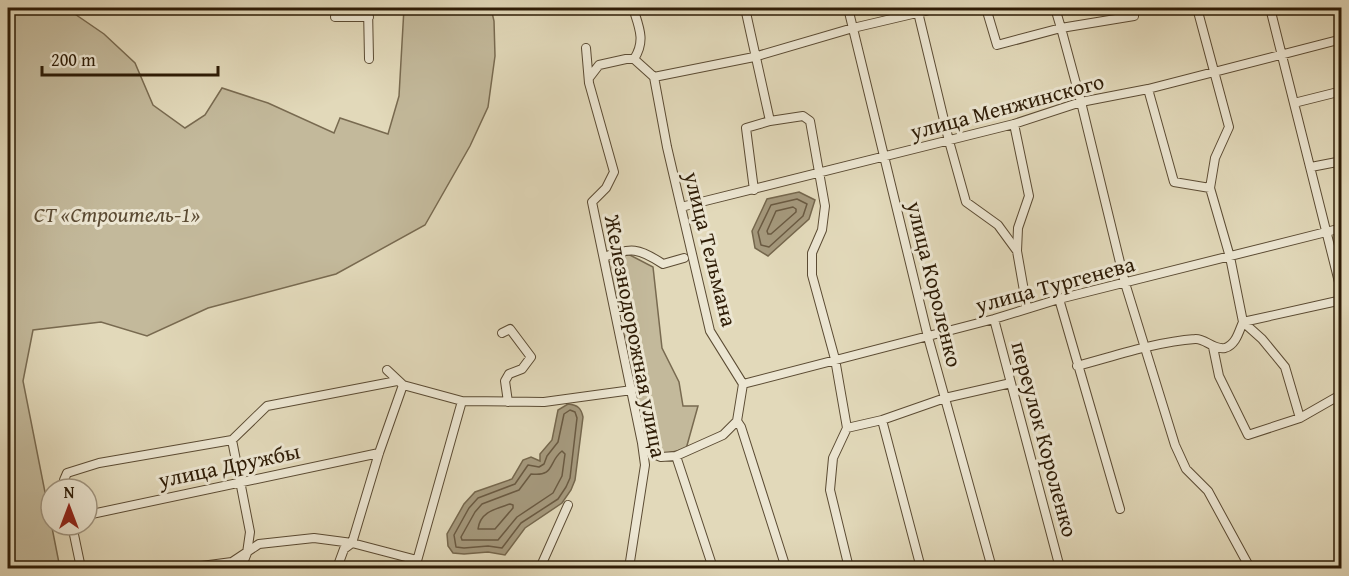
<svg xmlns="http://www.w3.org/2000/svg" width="1349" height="576" viewBox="0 0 1349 576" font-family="'Gentium Book Plus',serif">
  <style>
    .green { fill: #c3b99b; stroke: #786a50; stroke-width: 1.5 }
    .water { fill: #a5997d; stroke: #75674d; stroke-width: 1.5 }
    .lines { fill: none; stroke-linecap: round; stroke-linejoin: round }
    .shore { stroke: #6a5a42; stroke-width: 1.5 }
    .minor-casing { stroke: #5b4b33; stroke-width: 10 }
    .minor { stroke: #ece6d2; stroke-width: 8 }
    .labels { text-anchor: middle; stroke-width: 6; stroke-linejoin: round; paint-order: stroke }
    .street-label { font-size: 22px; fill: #2e1c06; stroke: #ece6d2 }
    .park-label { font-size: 22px; font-style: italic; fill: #5b4b33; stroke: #ece6d2 }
  </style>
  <rect width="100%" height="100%" fill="#e2d9ba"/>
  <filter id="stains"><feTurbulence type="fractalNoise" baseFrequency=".00333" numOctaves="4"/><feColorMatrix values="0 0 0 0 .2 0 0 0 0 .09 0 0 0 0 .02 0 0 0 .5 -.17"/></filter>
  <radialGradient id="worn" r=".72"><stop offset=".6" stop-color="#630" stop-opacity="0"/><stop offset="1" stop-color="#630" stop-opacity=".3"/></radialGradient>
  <path class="green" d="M8,8H66L104,34L135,63L153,105L185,128L205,115L222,88L268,103L334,133L340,118L388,134L399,96L404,8H491L494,21L495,56L488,107L470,146L425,225L336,274L208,308L147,336L101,322L33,330L23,381L60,568H8Z
    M628,254L653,267L662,348L679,382L683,406H698L686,449L658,455L642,443L605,264Z"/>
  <path class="water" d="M799,192L815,200L809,219L768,256L755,248L752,231L767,199Z
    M568,404C578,405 581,408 583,417L575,480L571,490L562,503L525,528L505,555L488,552L464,554L453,553L448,546L447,534L464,504L475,492L512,479L523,460L531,457L540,461V454L552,440L558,410Z"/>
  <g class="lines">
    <path class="shore" d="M797,199L807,204L803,216L769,247L761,245L758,232L771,205Z
      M793,207L796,209V212L771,234H768L767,231L776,211Z
      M570,410L575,412L577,418L570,478L566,487L558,499L521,523L502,548L488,546L464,548L456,547L454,535L469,508L478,498L515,484L528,465L539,467L544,464L547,456L558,442L564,414Z
      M562,451L565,454L562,476L553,493L517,517L498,540H462L461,537L475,512L482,504L519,490L531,474C555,477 548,462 562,451Z
      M510,504L513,505V508L495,529H478C480,512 495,509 510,504Z"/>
    <g class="minor-casing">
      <path id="minor" d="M368,8L369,59
        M633,8C639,27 646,41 634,59
        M745,8L770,121L746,128L754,190
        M848,8L928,337L992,568
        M917,8L949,141L966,202L998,225L1017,251L1027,308
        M986,8L997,45L1061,28L1081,102L1125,283L1175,445L1186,469L1208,491L1250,568
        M1055,8L1061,28L1134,16L1132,8
        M1197,8L1229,127L1215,158L1210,188L1230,257L1243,322L1262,339L1285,367L1300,418
        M1270,8L1342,294
        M335,17H369
        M586,48L589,83L614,172L606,188L592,202L642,443L645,465L629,568
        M634,59L654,77L667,147L710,331L743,384L737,421L741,427L786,568
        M654,77L754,57L853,28L938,8
        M589,78L599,65L626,59H634
        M1148,89L1174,182L1210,188
        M1294,103L1342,91
        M770,121L803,116L810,121L825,206L822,230L812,253V275L835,359L847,428
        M1014,124L1029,196L1018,228L1017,251
        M1311,167L1342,161
        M681,207L1014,124L1081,102L1148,89L1342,39
        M604,257C631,247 639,248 663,264L684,258
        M1059,299L1120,509
        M994,319L1060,568
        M502,333L510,329L531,357L522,369L509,374L505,381L508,402
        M1213,347L1219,376L1248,435L1300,418L1342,394
        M1077,366C1115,356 1155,342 1195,339C1205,338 1213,350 1225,348C1236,345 1239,331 1243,322L1342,300
        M387,370L403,385L462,401L544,402L632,390
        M743,384L994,319L1059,299L1342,228
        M882,420L921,568
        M847,428L882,420L945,398L1011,383
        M847,428L833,458L830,490L849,568
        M232,440L250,532L247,553L241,568
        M643,443L651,453L661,457L676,456L723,435L737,421
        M676,456L713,568
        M65,489L64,480L67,473L99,463L232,440L267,406L397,381
        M87,515L379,453
        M72,525L81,568
        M186,568L232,562L259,544L314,538L352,543L417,560
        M337,568L344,549L352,543L379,453L403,385
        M415,568L462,401
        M540,568L568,505"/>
    </g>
    <use href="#minor" class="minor"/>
  </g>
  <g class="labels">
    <g class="street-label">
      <text transform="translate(1007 106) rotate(-15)" y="8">улица Менжинского</text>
      <text transform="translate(711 249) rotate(76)" y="8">улица Тельмана</text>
      <text transform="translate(935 284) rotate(76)" y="8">улица Короленко</text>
      <text transform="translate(1055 284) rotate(-15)" y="8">улица Тургенева</text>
      <text transform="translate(636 336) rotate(79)" y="8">Железнодорожная улица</text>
      <text transform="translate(1045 439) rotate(75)" y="8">переулок Короленко</text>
      <text transform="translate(229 465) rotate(-12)" y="8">улица Дружбы</text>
    </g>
    <g class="park-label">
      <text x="117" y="222">СТ «Строитель-1»</text>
    </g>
  </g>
  <rect width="1349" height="576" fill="none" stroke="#e2d9ba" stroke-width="30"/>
  <rect x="9" y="9" width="1331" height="558" fill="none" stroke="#2e1c06" stroke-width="3"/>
  <rect x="15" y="15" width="1319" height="546" fill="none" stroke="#2e1c06" stroke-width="1.5"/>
  <g transform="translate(69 507)"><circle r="28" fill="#ece6d2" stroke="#a09580" stroke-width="1.5"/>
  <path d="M0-4.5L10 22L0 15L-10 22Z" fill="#8f2418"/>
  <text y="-9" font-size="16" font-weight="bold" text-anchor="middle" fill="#2e1c06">N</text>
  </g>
  <path d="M42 66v9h176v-9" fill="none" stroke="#2e1c06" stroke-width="3"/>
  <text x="51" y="66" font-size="18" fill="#2e1c06" stroke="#ece6d2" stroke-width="4.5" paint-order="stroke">200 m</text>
  <rect width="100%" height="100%" filter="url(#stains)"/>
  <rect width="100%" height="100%" fill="url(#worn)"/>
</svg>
